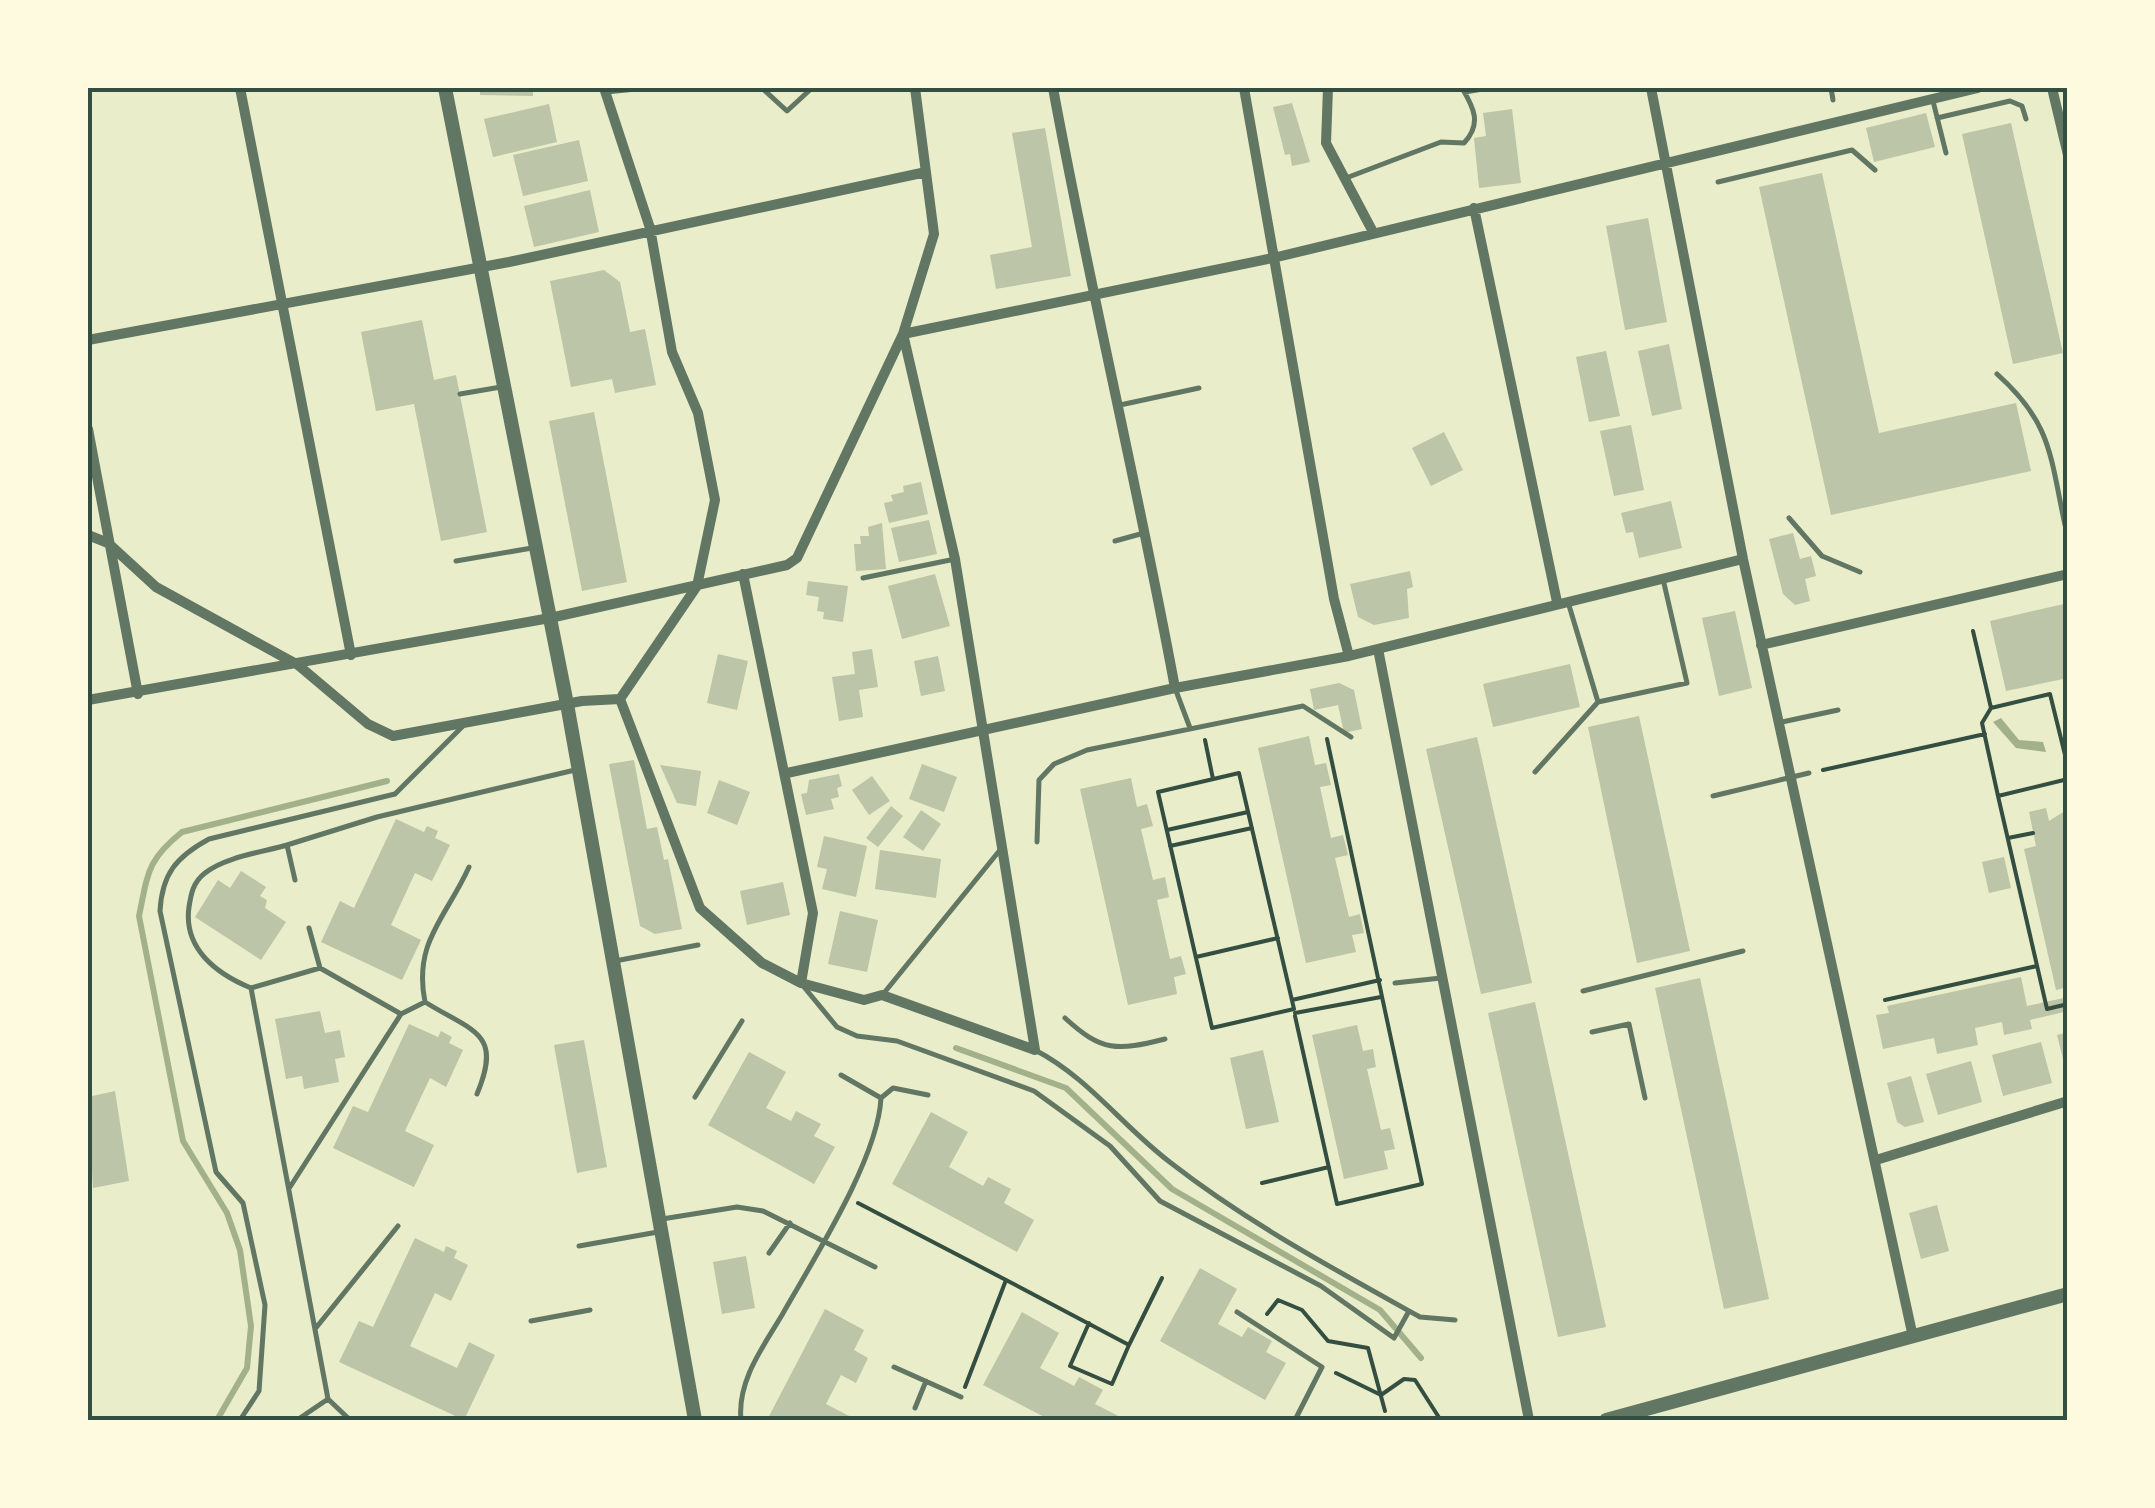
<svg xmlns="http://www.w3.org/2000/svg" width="2155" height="1508" viewBox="0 0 2155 1508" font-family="'Nunito Sans',sans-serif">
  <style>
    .water { fill: #a3b18a }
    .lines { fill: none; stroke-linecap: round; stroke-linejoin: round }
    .stream { stroke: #a3b18a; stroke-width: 6 }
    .building { fill: #bcc5a7 }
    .path { stroke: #344e41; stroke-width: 4 }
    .service { stroke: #617663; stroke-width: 5 }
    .minor { stroke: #617663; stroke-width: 10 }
    .tertiary { stroke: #617663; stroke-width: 14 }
    .neatline { fill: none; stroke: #344e41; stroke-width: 4 }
  </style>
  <rect width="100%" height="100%" fill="#e9edc9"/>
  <path class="water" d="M2001,718L2019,740L2043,742L2046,752L2016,748L1993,722Z"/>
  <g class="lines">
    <path class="stream" d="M956,1048L1066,1088L1172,1189L1380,1310L1421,1358
      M217,1420L247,1368L251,1326L240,1250L227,1213L183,1141L139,916C148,873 147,860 182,832L387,781"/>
  </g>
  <path class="building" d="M480,88H533V96L480,95Z
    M1292,103L1310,162L1292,166L1290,154L1285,155L1273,107Z
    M549,104L557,142L493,157L484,119Z
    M1512,109L1521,183L1479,188L1474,138L1486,136L1483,113Z
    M1926,113L1935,147L1874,162L1866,128Z
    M2011,123L2063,353L2013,364L1962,134Z
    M1045,128L1071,276L996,289L990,255L1032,247L1012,133Z
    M579,140L588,181L523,196L513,155Z
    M1822,173L1879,433L2016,403L2031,471L1831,515L1759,187Z
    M590,190L599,232L534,247L524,206Z
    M1648,218L1667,322L1625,330L1606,226Z
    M604,270L620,282L630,332L645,329L656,385L615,393L612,379L571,387L550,281Z
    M422,320L434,380L456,375L487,532L441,541L414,404L376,411L361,332Z
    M1669,344L1682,409L1652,416L1638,351Z
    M1606,351L1620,416L1589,422L1576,357Z
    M594,412L627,582L582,591L549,421Z
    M1631,425L1644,490L1614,496L1600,431Z
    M1444,432L1463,470L1431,486L1412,448Z
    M921,482L928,514L889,523L884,503L893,501L891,495L904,492L903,486Z
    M1671,501L1682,548L1639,558L1633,532L1626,533L1621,513Z
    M929,520L937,554L899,562L891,528Z
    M882,523L886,569L856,571L854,544H861L860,536H869L868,527Z
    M1793,533L1800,559L1811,556L1816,576L1805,579L1810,601L1795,605L1783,594L1769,539Z
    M1410,571L1413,587L1407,589L1409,618L1374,625L1358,617L1350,584Z
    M935,574L950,626L902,639L888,586Z
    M808,581L848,586L843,622L823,619L824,612L817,611L819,597L806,595Z
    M2068,603V678L2006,691L1990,621Z
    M1735,611L1752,688L1719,696L1702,618Z
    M872,649L878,687L859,690L863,717L839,721L832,677L855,674L852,652Z
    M718,654L748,661L737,710L707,703Z
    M938,656L945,691L921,696L914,661Z
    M1570,664L1580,707L1493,727L1483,684Z
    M1339,683L1354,690L1362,729L1344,733L1338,705L1314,710L1310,689Z
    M1639,716L1690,951L1637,963L1588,727Z
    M1309,736L1315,765L1326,763L1331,785L1320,787L1331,838L1343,835L1348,855L1335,858L1349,917L1360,914L1364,933L1352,935L1356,952L1306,963L1258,748Z
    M1477,737L1532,983L1481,994L1426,749Z
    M634,760L647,829L657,827L664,860L668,859L682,929L655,934L640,926L609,764Z
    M922,764L957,777L944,812L909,799Z
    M660,765L701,771L696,806L677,803Z
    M839,774L842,786L837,788L839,797L831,799L834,809L806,815L801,794L807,793L809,780Z
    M872,776L890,801L869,815L852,790Z
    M1131,778L1137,807L1147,804L1153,826L1141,829L1153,880L1165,877L1169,897L1157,900L1170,959L1181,956L1186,974L1174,977L1177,994L1128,1005L1080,789Z
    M719,780L750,792L737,825L707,813Z
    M891,806L903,816L878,847L866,838Z
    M2046,808L2049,821L2068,809V987L2056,990L2024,849L2036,846L2029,812Z
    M921,810L941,824L923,851L903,837Z
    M396,819L424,832L427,826L438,831L435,838L450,845L432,881L415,873L391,925L421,940L402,980L321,942L340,901L354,908Z
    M824,836L867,846L856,897L822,889L827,869L817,867Z
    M880,850L941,859L936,898L875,889Z
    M2004,857L2011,888L1989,893L1982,862Z
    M241,871L266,887L260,896L267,900L265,908L286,922L261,960L195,917L218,880L230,888Z
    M783,882L790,915L747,925L740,891Z
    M840,911L878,920L867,972L828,964Z
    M2021,977L2027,1006L2068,997V1011L2030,1020L2032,1029L2004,1035L2002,1022L1975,1028L1978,1045L1937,1054L1934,1038L1883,1049L1876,1015L1889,1013L1887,1006Z
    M1700,978L1769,1299L1724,1309L1655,988Z
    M1535,1002L1606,1327L1558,1337L1488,1013Z
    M320,1011L325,1033L340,1030L345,1057L335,1059L339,1082L304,1089L302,1076L286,1079L275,1019Z
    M409,1024L438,1037L441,1031L452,1037L449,1043L463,1050L446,1087L430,1078L405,1131L434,1145L414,1187L333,1148L353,1106L368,1112Z
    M1357,1025L1363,1051L1373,1049L1376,1067L1367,1069L1381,1130L1390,1128L1395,1149L1384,1151L1388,1169L1344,1179L1312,1035Z
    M2068,1032V1070L2066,1071L2057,1035Z
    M584,1040L607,1167L577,1173L554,1045Z
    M2041,1042L2052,1083L2003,1096L1992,1055Z
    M1263,1050L1279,1122L1246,1129L1230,1058Z
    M749,1052L786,1072L766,1108L791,1121L796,1111L821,1124L814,1136L835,1147L814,1184L708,1125Z
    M1971,1061L1982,1102L1938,1115L1926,1074Z
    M1911,1076L1924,1122L1905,1127L1897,1122L1887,1083Z
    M115,1091L129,1181L93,1188L88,1097Z
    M931,1112L968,1132L949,1167L983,1186L988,1177L1011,1189L1004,1203L1034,1220L1017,1252L892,1184Z
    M1937,1205L1949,1251L1921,1259L1909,1213Z
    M415,1238L444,1252L446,1246L457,1251L454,1258L468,1265L451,1301L435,1293L410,1346L457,1368L469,1342L495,1355L464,1420L339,1362L359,1321L373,1327Z
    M746,1256L755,1308L722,1314L713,1262Z
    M1200,1268L1237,1289L1218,1324L1242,1337L1248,1327L1272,1341L1266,1352L1286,1363L1265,1400L1160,1341Z
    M825,1309L864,1330L854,1350L868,1358L856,1383L841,1375L826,1404L857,1420H767Z
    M1022,1312L1059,1333L1040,1368L1074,1386L1079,1377L1103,1390L1095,1404L1126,1420H1050L983,1385Z"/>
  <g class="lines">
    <path class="path" d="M1973,631L1991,708
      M1205,740L1213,779
      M2068,767L2050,694L1991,708L1982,723L1998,796L2068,779
      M1823,770L1985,734
      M1239,773L1294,1009L1212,1028L1158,792Z
      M1998,796L2047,1009L2068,1004
      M1167,830L1248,812
      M2008,838L2033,833
      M1170,846L1252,828
      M1196,957L1278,938
      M1292,1000L1380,980
      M1885,1000L2037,966
      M1295,1013L1381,997
      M1295,1016L1337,1204L1422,1184L1327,739
      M1262,1183L1329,1167
      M858,1203L1006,1280L965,1387
      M1006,1280L1129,1345L1162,1278
      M1267,1314L1278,1300L1302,1310L1328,1341L1368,1348L1385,1411
      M1089,1323L1070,1366L1112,1384L1129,1345
      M1336,1373L1381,1395L1404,1379L1415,1380L1440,1419"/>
    <path class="service" d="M762,88L787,111L812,88
      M1831,88L1833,100
      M606,92L646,88
      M1465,92L1488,88
      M1933,101L1946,153
      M1937,118L2010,101L2022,106L2026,119
      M1346,178L1441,142L1464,143C1482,124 1474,108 1462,88
      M1718,182L1852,150L1875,170
      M1997,374C2052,423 2050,456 2065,525
      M460,394L501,387
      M1120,405L1199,388
      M1789,518L1822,556L1860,572
      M1115,541L1144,533
      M456,561L532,548
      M863,578L955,559
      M1568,602L1598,702L1687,683L1663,579
      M1175,688L1190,728
      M1782,722L1838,710
      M1535,772L1598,702
      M1713,796L1809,773
      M1037,842L1039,780L1054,764L1087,750L1303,706L1351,737
      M287,845C263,852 225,857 205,873C193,882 191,894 189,907C183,949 217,974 251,988L328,1399L350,1420
      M469,867C446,918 413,942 425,1002C473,1032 503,1032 477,1094
      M295,880L287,845L377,817L575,770
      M309,928L320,968
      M615,961L698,945
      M1395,983L1441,978
      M804,987L837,1027L857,1036L897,1041L1034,1091L1110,1146L1160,1201L1321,1286L1394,1338L1409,1311
      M251,988L320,968L401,1014L290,1187
      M1583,991L1743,951
      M884,993L1000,850
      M401,1014L425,1002
      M1065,1018C1102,1052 1117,1051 1165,1039
      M1592,1032L1629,1024L1645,1098
      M1035,1050C1089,1078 1123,1127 1171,1163C1248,1223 1334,1269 1420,1317L1455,1320
      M841,1075L881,1098
      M695,1097L742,1021
      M662,1219L737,1207L763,1211L875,1267
      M579,1246L658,1232
      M769,1253L790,1223
      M1237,1312L1322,1367L1295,1420
      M531,1321L590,1310
      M315,1329L398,1226
      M894,1367L961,1397
      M915,1408L926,1381
      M300,1418L328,1399
      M517,1419V1420
      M240,1420L259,1391L265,1305L243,1203L216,1172L160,911C162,874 176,857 209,839L395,794L463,726
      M741,1420C737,1381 763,1347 782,1315C813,1260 878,1159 881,1098L893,1088L928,1095"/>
    <path class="minor" d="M240,88L351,655
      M604,88L650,228L672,352L698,413L715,500L697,586L620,699L700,908L762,963L801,983L864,1000L882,995L1035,1050L955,559L903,334L1273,258L1978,88
      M1053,88C1090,289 1138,487 1175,688
      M1244,88L1334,599L1349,656
      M1328,88L1326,143L1373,232
      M1651,88L1743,559L1913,1337
      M2052,88L2068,155
      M1474,208L1557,602
      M88,340L509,262L926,172
      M88,429L138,694
      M88,535L108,543L156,587L298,665L368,724L393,736L582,701L620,699
      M743,574L813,913L801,983
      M1761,645L2068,574
      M1378,649L1529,1420
      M88,700L550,618L787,565L797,558L903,334L934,234L915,88
      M787,773L1175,688L1349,656L1743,559
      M1876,1160L2068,1101"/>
    <path class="tertiary" d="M445,88L567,704L695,1420
      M1606,1420L2068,1294"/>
  </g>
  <rect width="2155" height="1508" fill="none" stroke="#fefae0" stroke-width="180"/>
  <rect x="90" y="90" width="1975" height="1328" class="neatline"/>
</svg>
